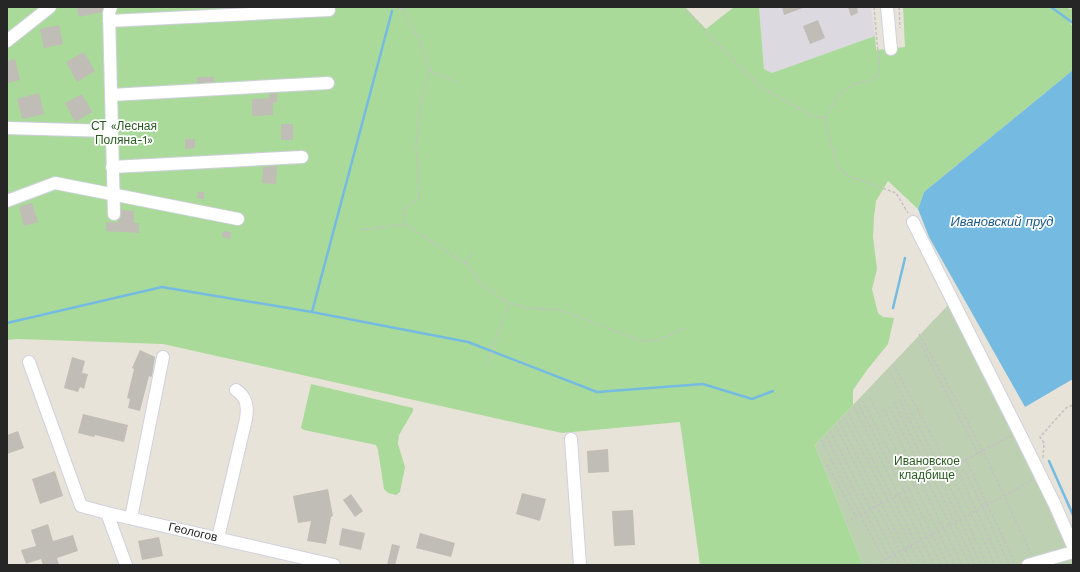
<svg xmlns="http://www.w3.org/2000/svg" width="1080" height="572" viewBox="0 0 1080 572" font-family="'Work Sans',sans-serif">
  <style>
    .industrial { fill: #dcd9e1 }
    .green { fill: #aada9a }
    .cemetery { fill: #bed0b2 }
    .water { fill: #75bbe1 }
    .lines { fill: none; stroke-linecap: round; stroke-linejoin: round }
    .stream { stroke: #75bbe1; stroke-width: 2.5 }
    .building { fill: #c0bcb6 }
    .minor-casing { stroke: #cfd0de; stroke-width: 14 }
    .path { stroke: #c2c2c2; stroke-width: 1.5; stroke-dasharray: 3 2; stroke-linecap: butt }
    .minor { stroke: #fff; stroke-width: 12 }
    .labels { text-anchor: middle; stroke-width: 3.5; stroke-linejoin: round; paint-order: stroke }
    .park-label { font-size: 12px; fill: #275b1f; stroke: #fff }
    .street-label { font-size: 12px; fill: #262626; stroke: #fff }
    .water-label { font-size: 13px; font-style: italic; fill: #1a5887; stroke: #fff }
  </style>
  <rect width="100%" height="100%" fill="#e8e3d9"/>
  <path class="industrial" d="M759,7H871L875,36L772,73L764,69Z"/>
  <path class="green" d="M7,7H685L706,29L734,7H759L764,69L772,73L875,36L876,50L905,47L903,7H1067L1069,9L1073,8V20H1068L1073,27V70L924,192L918,209L888,181L876,201L874,217L873,237L877,269L872,289L878,313L883,317L894,318L888,344L867,370L853,390V405L815,445L863,565H700L680,422L562,433L163,344L17,339L7,340Z
    M311,384L413,408V411L399,435L398,444L405,467L400,492L396,495L388,493L384,489L378,450L376,445L304,430L301,428Z"/>
  <path class="cemetery" d="M950,303L1016,433L1070,553L1073,560V565H863L815,445Z"/>
  <path class="water" d="M1073,70V379L1025,407L929,237L918,209L924,192Z"/>
  <g class="lines">
    <path class="stream" d="M1051,7L1073,23
      M893,308L905,258
      M312,312L392,11
      M7,323L162,287L312,312L468,342L597,392L703,384L752,399L773,391
      M1049,461L1073,515"/>
  </g>
  <path class="building" d="M77,7H103L102,12L79,17Z
    M782,7H803V8L784,15Z
    M848,7H857L858,13L851,16Z
    M818,20L825,38L810,44L803,26Z
    M59,25L63,44L44,48L40,29Z
    M84,52L95,71L77,82L66,62Z
    M15,59L20,80L7,83V61Z
    M197,77H214V82L197,83Z
    M39,93L44,114L22,119L17,99Z
    M277,93V102L273,103V115L252,116V99L269,98V94Z
    M82,94L92,112L75,122L65,103Z
    M281,124H293V140H281Z
    M185,139H195V148L185,149Z
    M277,166L276,184L262,183L263,167Z
    M198,192H204V199L197,198Z
    M32,203L38,222L24,226L19,207Z
    M121,210L134,211V223H139V233L106,231V222L118,223V220L121,217Z
    M223,231L231,232L230,239L222,237Z
    M140,350L155,357L152,376L151,377L149,376L140,411L128,408L130,399L127,398L134,369L132,368Z
    M72,357L85,361L82,373L88,374L84,389L80,387L78,392L64,388Z
    M83,414L128,425L124,442L95,435L94,437L78,433Z
    M18,431L24,448L7,454V435Z
    M608,449L609,472L588,473L587,451Z
    M55,471L63,496L40,504L32,479Z
    M328,489L333,516L331,517L326,544L307,541L311,521L298,523L293,496Z
    M522,493L546,499L540,521L516,514Z
    M351,494L363,511L355,517L343,500Z
    M633,510L635,545L614,546L612,511Z
    M48,524L53,541L73,535L78,551L57,558L59,565H43L41,559L26,564L21,550L36,546L31,530Z
    M342,528L365,533L361,550L339,545Z
    M420,533L455,543L451,557L416,548Z
    M159,537L163,556L142,560L138,541Z
    M392,544L400,546L395,565H387Z"/>
  <g class="lines">
    <g class="minor-casing">
      <path id="minor" d="M111,7L109,13L114,214
        M887,7L891,49
        M109,21L329,10
        M7,41L50,7
        M111,95L328,83
        M7,128L111,131
        M112,167L302,157
        M7,201L55,183L238,219
        M913,222L1019,432L1055,505L1073,546
        M29,362L81,506L107,513
        M571,439L580,565
        M131,518L163,357
        M218,538L246,419C248,407 247,397 236,390
        M126,565L107,513L334,565
        M1028,565L1073,552"/>
    </g>
    <path class="path" d="M397,7L402,10L420,41L429,70L421,102L416,144L419,199L404,208L405,224L466,264L481,284L509,303L529,308L560,310L642,341L659,340L685,328
      M682,7L759,86L812,116L824,118L837,165L846,175L896,193L908,213
      M874,7L878,53
      M899,7L900,28
      M402,10L407,7
      M429,70L457,82
      M824,118L841,92L857,83L870,81L880,73L878,53L881,52
      M361,230L405,224
      M466,264L472,250
      M919,334L952,392L983,451L1031,554
      M919,341L978,454
      M487,364L509,303
      M893,364C929,430 964,496 995,565
      M890,373C924,436 958,499 987,565
      M870,398L955,565
      M899,399L960,520L981,565
      M863,401L948,565
      M894,402L955,522L975,565
      M858,403L904,492L941,565
      M889,406L950,525L969,565
      M854,407L934,565
      M884,409L962,565
      M848,413L893,498L927,565
      M844,417L888,500L920,565
      M839,421L913,565
      M835,425L907,565
      M830,431L900,565
      M826,436L893,565
      M821,440L884,560
      M1043,458L1044,443L1040,437L1066,408L1073,405
      M966,460L1010,552L1015,565
      M961,463L983,508L1009,565
      M827,464L856,517
      M955,465L1002,565
      M846,522L1011,436
      M876,565C927,535 981,510 1032,480"/>
    <use href="#minor" class="minor"/>
  </g>
  <g class="labels">
    <g class="park-label">
      <text x="124" y="130">СТ «Лесная<tspan x="124" dy="14">Поляна-1»</tspan></text>
      <text x="927" y="465">Ивановское<tspan x="927" dy="14">кладбище</tspan></text>
    </g>
    <g class="street-label">
      <text transform="translate(193 532) rotate(13)" y="4">Геологов</text>
    </g>
    <g class="water-label">
      <text x="1002" y="226">Ивановский пруд</text>
    </g>
  </g>
  <rect width="1080" height="572" fill="none" stroke="#262626" stroke-width="16"/>
</svg>
